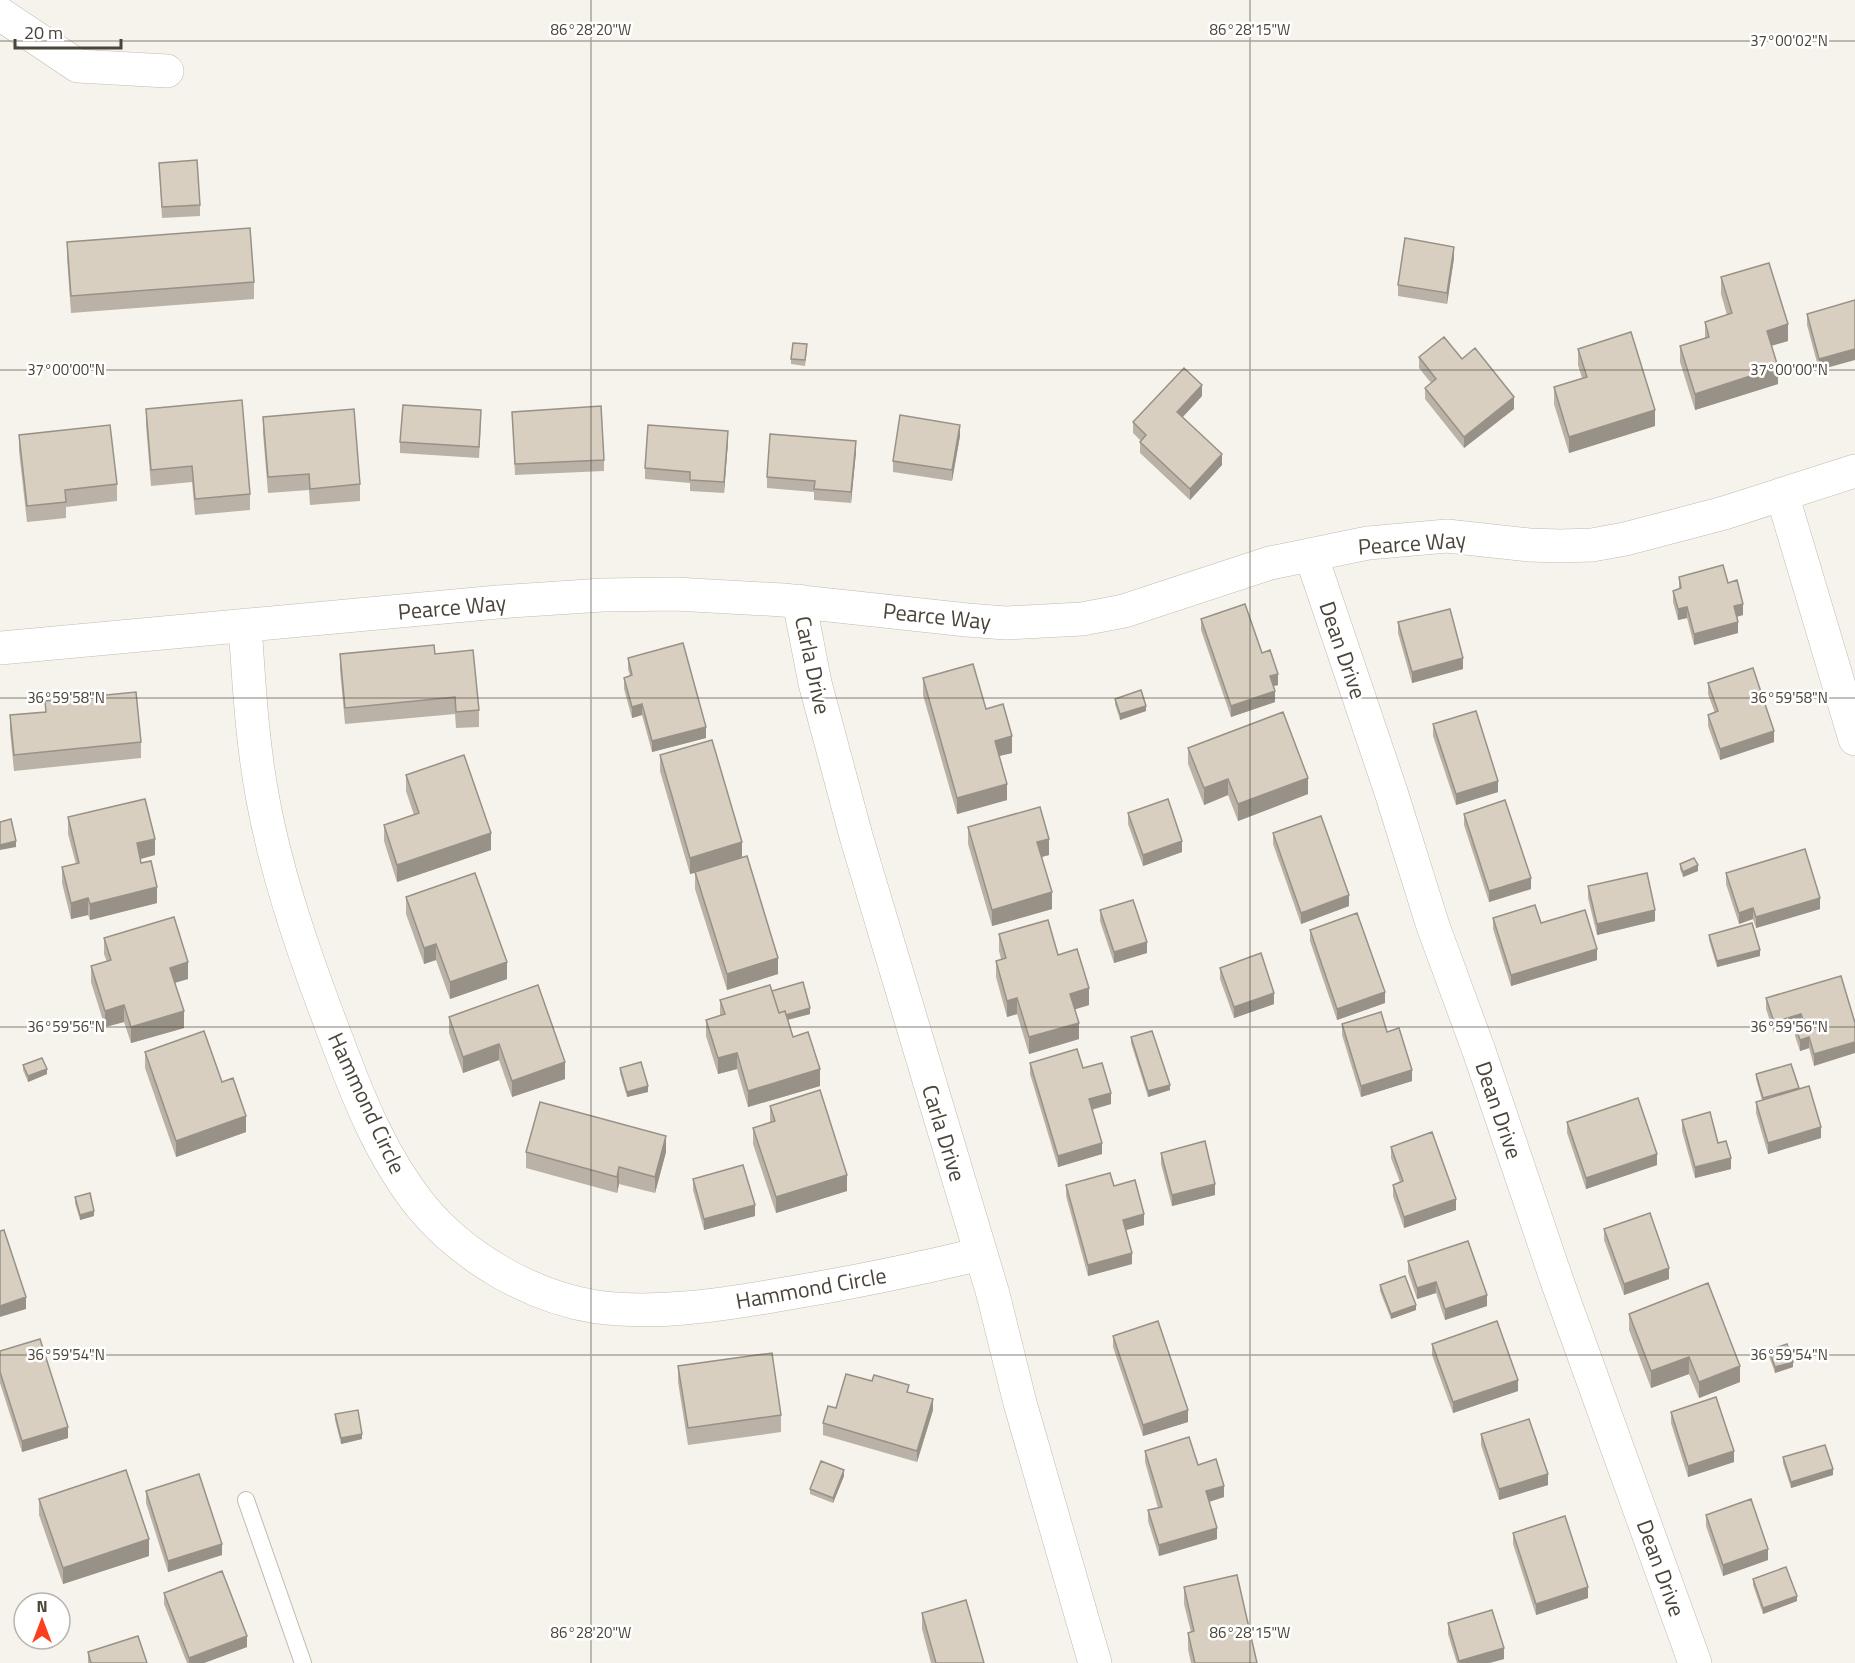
<svg xmlns="http://www.w3.org/2000/svg" width="1855" height="1663" viewBox="0 0 1855 1663" font-family="'Titillium Web',sans-serif">
  <style>
    .lines { fill: none; stroke-linecap: round; stroke-linejoin: round }
    .lane-casing { stroke: #c2bbae; stroke-width: 18 }
    .street-casing { stroke: #c2bbae; stroke-width: 34 }
    .lane { stroke: #fff; stroke-width: 16 }
    .street { stroke: #fff; stroke-width: 33 }
    .wall { fill: #bab2a6 }
    .shaded-wall { fill: #979187 }
    .building { fill: #d8cfc1; stroke: #979187; stroke-width: 1.5 }
    .ticks { fill: none; stroke: #4b4439; stroke-width: 1.5; stroke-opacity: 0.45 }
    .labels { text-anchor: middle; stroke-width: 5; stroke-linejoin: round; paint-order: stroke }
    .street-label { font-size: 22px; fill: #4b4439; stroke: #fff }
    .ticks-label { font-size: 15px; text-anchor: middle; fill: #4b4439; stroke: #fff; stroke-width: 5; stroke-linejoin: round; paint-order: stroke }
  </style>
  <rect width="100%" height="100%" fill="#f6f3ec"/>
  <g class="lines">
    <g class="lane-casing">
      <path id="lane" d="M246,1500L303,1663"/>
    </g>
    <g class="street-casing">
      <path id="street" d="M0,14L78,66L167,71
        M1782,494L1855,739
        M1311,555L1391,792L1433,926L1479,1051L1557,1281L1695,1663
        M799,601L815,683L856,836L993,1294L1020,1403L1095,1663
        M245,625C249,684 252,742 263,800C278,881 307,962 336,1038C358,1097 381,1156 421,1206C463,1257 531,1297 597,1307C656,1315 720,1305 778,1295C846,1284 914,1270 981,1254
        M0,648L498,602L603,595L675,594L783,600L967,620L1006,623L1082,619L1124,611L1270,563L1368,543L1447,536L1529,545L1560,546L1592,545L1625,539L1724,513L1855,471"/>
    </g>
    <use href="#lane" class="lane"/>
    <use href="#street" class="street"/>
  </g>
  <path class="wall" d="M159,163L200,205V216L162,218Z
    M67,242L254,282V299L71,313L67,258Z
    M1454,258L1447,304L1398,296V285Z
    M1721,277L1788,341L1771,346L1778,384L1695,410L1680,362V346L1705,338V322L1727,315L1721,294Z
    M1855,300L1819,370L1807,325V314Z
    M1578,349L1655,426L1569,453L1554,404V387L1582,378L1578,365Z
    M807,350L805,366L791,364V359Z
    M1419,357L1462,359L1514,409L1464,448L1425,399V388L1431,383L1419,368Z
    M1202,396L1183,417L1222,465L1190,500L1140,453V442L1141,441L1133,433V422Z
    M146,409L250,494V510L195,515L192,482L151,486L146,425Z
    M512,412L604,460V471L515,475Z
    M263,417L360,484V501L310,505L309,490L268,493L263,433Z
    M481,421L479,458L400,453V442Z
    M19,435L117,484V501L66,507V518L27,522L19,451Z
    M960,436L952,481L893,472V461Z
    M728,442L724,493L690,491V483L645,479V468Z
    M856,452L851,503L814,500V492L767,488V477Z
    M1679,577L1728,583L1743,615L1737,617L1738,633L1694,645L1687,618L1678,620L1673,602V591L1679,589Z
    M1201,619L1262,653L1278,685L1273,686L1275,702L1231,717L1201,630Z
    M1398,622L1463,669L1412,683L1398,633Z
    M340,654H435L479,710V727L456,728L455,714L345,724L340,670Z
    M628,658L706,738L652,752L642,715L632,718L624,689V678L630,676L628,669Z
    M923,678L986,709L1012,753L999,756L1007,800L957,814L923,695Z
    M1708,683L1774,742L1720,760L1708,726V715L1715,713L1708,694Z
    M1115,699L1146,711L1120,720L1115,704Z
    M45,701L141,742V758L14,771L10,731V715L45,712Z
    M1433,724L1498,792L1456,805L1433,736Z
    M1188,748L1308,794L1238,821L1228,795L1204,805L1188,764Z
    M660,755L742,858L778,974L727,990L695,889V873L690,874L660,771Z
    M406,775L491,850L397,882L384,841V825L414,815L406,791Z
    M1128,813L1182,852L1143,866L1128,824Z
    M1464,814L1531,889L1489,902L1464,825Z
    M68,817L155,855L140,859L157,903L90,920L88,915L71,919L62,883V867L76,864L68,834Z
    M968,827L1049,855L1042,857L1052,909L992,926L968,844Z
    M1273,833L1349,906L1301,924L1273,844Z
    M1680,864L1698,871L1683,877L1680,869Z
    M1726,873L1820,909L1756,928L1753,919L1739,924L1726,884Z
    M1588,886L1655,921L1597,935L1588,898Z
    M406,897L507,979L450,999L436,960L424,964L406,914Z
    M1100,910L1147,953L1114,963L1100,921Z
    M1493,918L1541,923L1597,960L1511,986L1493,929Z
    M1310,930L1385,1003L1337,1020L1310,941Z
    M999,934L1058,955L1089,1005L1074,1009L1079,1039L1029,1054L1017,1014L1007,1017L996,977V961L1001,959L999,951Z
    M1709,935L1760,956L1717,967L1709,940Z
    M104,938L188,979L175,983L184,1028L131,1043L124,1022L105,1027L91,982V966L107,962L104,954Z
    M1220,968L1274,1004L1234,1018L1220,979Z
    M1841,976L1814,1066L1809,1048L1800,1051L1795,1036V1027L1774,1033L1766,1009V998Z
    M772,991L810,1014L788,1020L793,1037L820,1086L748,1107L737,1069L718,1074L706,1036V1020L720,1015V1000Z
    M449,1017L565,1079L512,1097L499,1060L463,1073L449,1033Z
    M1342,1024L1387,1032L1412,1081L1361,1097L1342,1035Z
    M1131,1037L1170,1090L1148,1097L1131,1043Z
    M145,1052L246,1132L176,1157L145,1068Z
    M1030,1063L1083,1068L1111,1104L1092,1110L1102,1154L1058,1167L1030,1074Z
    M23,1065L47,1074L28,1082L23,1070Z
    M620,1068L648,1092L627,1097L620,1073Z
    M1756,1074L1799,1089L1821,1138L1768,1154L1756,1113V1102L1762,1100L1756,1079Z
    M770,1106L847,1191L776,1213L753,1144V1128L770,1122Z
    M1682,1120L1718,1143L1731,1169L1695,1178L1682,1131Z
    M1567,1122L1657,1165L1586,1189L1567,1133Z
    M1391,1147L1456,1210L1404,1228L1393,1196V1185L1400,1182L1391,1158Z
    M526,1152H666L655,1193L619,1184L617,1193L526,1168Z
    M1161,1153L1215,1195L1172,1206L1161,1164Z
    M693,1179L755,1216L704,1230L693,1190Z
    M1066,1185L1114,1186L1144,1225L1126,1230L1132,1264L1088,1276L1066,1196Z
    M75,1197L94,1216L80,1220L75,1203Z
    M1604,1229L1669,1279L1624,1295L1604,1240Z
    M1408,1261L1487,1306L1445,1320L1436,1293L1417,1299L1408,1272Z
    M1380,1285L1416,1310L1391,1319L1380,1291Z
    M1629,1314L1740,1382L1699,1398L1689,1374L1651,1388L1629,1330Z
    M1113,1336L1188,1422L1143,1436L1113,1347Z
    M1432,1344L1518,1391L1453,1413L1432,1355Z
    M1769,1350L1793,1367L1775,1373L1769,1356Z
    M0,1351L68,1438L22,1452L0,1383Z
    M678,1366L781,1415V1432L688,1445L678,1382Z
    M909,1392L933,1410L917,1462L823,1435V1423L836,1408Z
    M1671,1412L1734,1462L1688,1477L1671,1423Z
    M335,1414L362,1439L341,1444L335,1420Z
    M1481,1434L1548,1485L1499,1500L1481,1445Z
    M1145,1451L1198,1465L1224,1497L1209,1501L1217,1539L1159,1556L1148,1521V1510L1158,1508L1145,1462Z
    M1783,1457L1833,1475L1791,1488L1783,1463Z
    M844,1476L833,1503L810,1494V1489Z
    M146,1491L222,1555L168,1572L146,1503Z
    M39,1499L149,1556L63,1584L39,1515Z
    M1706,1515L1768,1560L1723,1576L1706,1526Z
    M1513,1533L1588,1598L1536,1615L1513,1544Z
    M1753,1579L1797,1601L1763,1614L1753,1585Z
    M1184,1587L1257,1663H1191L1188,1649V1633L1191,1632L1184,1604Z
    M164,1593L247,1647L204,1663H187L164,1604Z
    M922,1613L984,1663H931L922,1629Z
    M1448,1623L1504,1659L1489,1663H1457L1448,1634Z
    M88,1652L147,1663H88Z"/>
  <path class="shaded-wall" d="M1454,247V258L1447,304V293Z
    M1788,324V341L1767,347V331Z
    M1855,349V360L1819,370V359Z
    M1778,367V384L1695,410V394Z
    M1202,385V396L1177,423V412Z
    M1514,397V409L1464,448V437Z
    M1655,410V426L1569,453V437Z
    M960,425V436L952,481V470Z
    M728,431V442L724,493V482Z
    M856,441V452L851,503V492Z
    M1222,454V465L1190,500V489Z
    M1743,604V615L1734,617V606Z
    M1687,607V618L1678,620V609Z
    M1738,622V633L1694,645V634Z
    M1463,658V669L1412,683V672Z
    M1278,674V685L1270,687V676Z
    M1275,691V702L1231,717V706Z
    M642,704V715L632,718V707Z
    M1146,706V711L1120,720V714Z
    M706,727V738L652,752V741Z
    M1774,731V742L1720,760V749Z
    M1012,736V753L995,757V741Z
    M1308,778V794L1238,821V804Z
    M1228,779V795L1204,805V788Z
    M1498,781V792L1456,805V794Z
    M1007,784V800L957,814V798Z
    M491,833V850L397,882V865Z
    M155,839V855L137,860V843Z
    M1049,839V855L1037,858V842Z
    M16,841V847L0,850V845Z
    M1182,841V852L1143,866V855Z
    M742,842V859L690,874V858Z
    M1698,865V871L1683,877V872Z
    M1531,878V889L1489,902V891Z
    M157,887V903L90,920V904Z
    M1052,892V909L992,926V910Z
    M1349,895V906L1301,924V913Z
    M88,898V915L71,919V903Z
    M1820,898V909L1756,928V917Z
    M1753,908V919L1739,924V913Z
    M1655,910V921L1597,935V924Z
    M1147,942V953L1114,963V952Z
    M436,944V960L424,964V948Z
    M1597,949V960L1511,986V975Z
    M1760,950V956L1717,967V961Z
    M778,958V974L727,990V974Z
    M188,962V979L170,984V968Z
    M507,962V979L450,999V982Z
    M1089,988V1005L1070,1011V994Z
    M1385,992V1003L1337,1020V1009Z
    M1274,993V1004L1234,1018V1007Z
    M1017,998V1014L1007,1017V1001Z
    M124,1005V1022L105,1027V1011Z
    M810,1008V1014L778,1022V1017Z
    M184,1011V1028L131,1043V1027Z
    M1801,1014V1025L1774,1033V1022Z
    M1079,1023V1039L1029,1054V1037Z
    M1809,1037V1048L1800,1051V1040Z
    M1855,1042V1053L1814,1066V1054Z
    M499,1044V1060L463,1073V1057Z
    M737,1053V1069L718,1074V1058Z
    M565,1062V1079L512,1097V1081Z
    M47,1069V1074L28,1082V1076Z
    M820,1069V1086L748,1107V1091Z
    M1412,1070V1081L1361,1097V1086Z
    M1170,1085V1090L1148,1097V1091Z
    M648,1086V1092L627,1097V1092Z
    M1111,1093V1104L1089,1110V1099Z
    M246,1116V1132L176,1157V1141Z
    M1821,1127V1138L1768,1154V1143Z
    M666,1136V1152L655,1193V1177Z
    M1102,1143V1154L1058,1167V1156Z
    M1657,1154V1165L1586,1189V1178Z
    M1731,1158V1169L1695,1178V1167Z
    M619,1167V1184L617,1193V1177Z
    M847,1175V1191L776,1213V1197Z
    M1215,1184V1195L1172,1206V1195Z
    M1456,1199V1210L1404,1228V1217Z
    M755,1205V1216L704,1230V1219Z
    M94,1211V1216L80,1220V1215Z
    M1144,1214V1225L1123,1231V1220Z
    M1132,1253V1264L1088,1276V1265Z
    M1669,1268V1279L1624,1295V1284Z
    M1436,1282V1293L1417,1299V1288Z
    M1487,1295V1306L1445,1320V1309Z
    M26,1297V1309L0,1317V1306Z
    M1416,1305V1310L1391,1319V1314Z
    M1689,1357V1374L1651,1388V1371Z
    M1793,1362V1367L1775,1373V1367Z
    M1740,1366V1382L1699,1398V1382Z
    M1518,1380V1391L1453,1413V1402Z
    M933,1399V1410L917,1462V1451Z
    M1188,1410V1422L1143,1436V1425Z
    M68,1427V1438L22,1452V1441Z
    M362,1434V1439L341,1444V1438Z
    M1734,1451V1462L1688,1477V1466Z
    M1833,1469V1475L1791,1488V1482Z
    M844,1470V1476L833,1503V1498Z
    M1548,1474V1485L1499,1500V1489Z
    M1224,1486V1497L1206,1503V1491Z
    M1217,1528V1539L1159,1556V1545Z
    M149,1539V1556L63,1584V1568Z
    M222,1544V1555L168,1572V1561Z
    M1768,1549V1560L1723,1576V1565Z
    M1588,1587V1598L1536,1615V1604Z
    M1797,1596V1601L1763,1614V1608Z
    M247,1636V1647L204,1663H189V1658Z
    M1504,1648V1659L1489,1663H1459V1661Z"/>
  <path class="building" d="M197,160L200,205L162,207L159,163Z
    M250,228L254,282L71,296L67,242Z
    M1405,238L1454,247L1447,293L1398,285Z
    M1769,263L1788,324L1767,331L1778,367L1695,394L1680,346L1709,337L1705,322L1732,313L1721,277Z
    M1855,300V349L1819,359L1807,314Z
    M1631,332L1655,410L1569,437L1554,387L1587,377L1578,349Z
    M1444,337L1462,359L1475,348L1514,397L1464,437L1425,388L1436,379L1419,357Z
    M793,343L807,344L805,360L791,359Z
    M1184,368L1202,385L1177,412L1222,454L1190,489L1140,442L1146,435L1133,422Z
    M242,400L250,494L195,499L192,466L151,470L146,409Z
    M403,405L481,410L479,447L400,442Z
    M601,406L604,460L515,464L512,412Z
    M354,409L360,484L310,489L309,474L268,477L263,417Z
    M900,415L960,425L952,470L893,461Z
    M110,425L117,484L65,490L66,502L27,506L19,435Z
    M648,425L728,431L724,482L690,480V472L645,468Z
    M770,434L856,441L851,492L814,489L815,481L767,477Z
    M1723,565L1728,583L1737,580L1743,604L1734,606L1738,622L1694,634L1687,607L1678,609L1673,591L1681,588L1679,577Z
    M1245,604L1262,653L1270,650L1278,674L1270,676L1275,691L1231,706L1201,619Z
    M1450,609L1463,658L1412,672L1398,622Z
    M683,643L706,727L652,741L642,704L632,707L624,678L632,675L628,658Z
    M434,645L435,654L473,650L479,710L456,712L455,697L345,708L340,654Z
    M973,664L986,709L1003,704L1012,736L995,741L1007,784L957,798L923,678Z
    M1753,668L1774,731L1720,749L1708,715L1718,711L1708,683Z
    M1141,690L1146,706L1120,714L1115,699Z
    M136,692L141,742L14,755L10,715L46,712L45,701Z
    M1476,711L1498,781L1456,794L1433,724Z
    M1283,712L1308,778L1238,804L1228,779L1204,788L1188,748Z
    M712,740L742,842L690,858L660,755Z
    M464,755L491,833L397,865L384,825L419,813L406,775Z
    M145,799L155,839L137,843L141,863L151,861L157,887L90,904L88,898L71,903L62,867L79,863L68,817Z
    M1168,799L1182,841L1143,855L1128,813Z
    M1505,800L1531,878L1489,891L1464,814Z
    M1040,807L1049,839L1037,842L1052,892L992,910L968,827Z
    M1321,816L1349,895L1301,913L1273,833Z
    M11,819L16,841L0,845V822Z
    M1805,849L1820,898L1756,917L1753,908L1739,913L1726,873Z
    M747,856L778,958L727,974L695,872Z
    M1694,858L1698,865L1683,872L1680,864Z
    M475,873L507,962L450,982L436,944L424,948L406,897Z
    M1647,873L1655,910L1597,924L1588,886Z
    M1133,900L1147,942L1114,952L1100,910Z
    M1535,905L1541,923L1585,910L1597,949L1511,975L1493,918Z
    M1357,913L1385,992L1337,1009L1310,930Z
    M174,917L188,962L170,968L184,1011L131,1027L124,1005L105,1011L91,966L111,960L104,938Z
    M1048,920L1058,955L1077,949L1089,988L1070,994L1079,1023L1029,1037L1017,998L1007,1001L996,961L1006,958L999,934Z
    M1752,923L1760,950L1717,961L1709,935Z
    M1261,953L1274,993L1234,1007L1220,968Z
    M1841,976L1855,1023V1042L1814,1054L1809,1037L1800,1040L1795,1025L1804,1022L1801,1014L1774,1022L1766,998Z
    M803,982L810,1008L786,1015L785,1011L779,1013L772,991Z
    M538,985L565,1062L512,1081L499,1044L463,1057L449,1017Z
    M770,985L779,1013L785,1011L793,1037L808,1032L820,1069L748,1091L737,1053L718,1058L706,1020L725,1014L720,1000Z
    M1381,1012L1387,1032L1399,1028L1412,1070L1361,1086L1342,1024Z
    M204,1031L222,1082L233,1078L246,1116L176,1141L145,1052Z
    M1152,1031L1170,1085L1148,1091L1131,1037Z
    M1077,1049L1083,1068L1102,1063L1111,1093L1089,1099L1102,1143L1058,1156L1030,1063Z
    M42,1058L47,1069L28,1076L23,1065Z
    M641,1062L648,1086L627,1092L620,1068Z
    M1791,1064L1799,1088L1763,1098L1756,1074Z
    M1809,1086L1821,1127L1768,1143L1756,1102Z
    M820,1090L847,1175L776,1197L753,1128L775,1121L770,1106Z
    M1638,1098L1657,1154L1586,1178L1567,1122Z
    M540,1102L666,1136L655,1177L619,1167L617,1177L526,1152Z
    M1710,1112L1718,1143L1726,1141L1731,1158L1695,1167L1682,1120Z
    M1432,1132L1456,1199L1404,1217L1393,1185L1403,1181L1391,1147Z
    M1205,1141L1215,1184L1172,1195L1161,1153Z
    M743,1165L755,1205L704,1219L693,1179Z
    M1110,1173L1114,1186L1135,1180L1144,1214L1123,1220L1132,1253L1088,1265L1066,1185Z
    M90,1193L94,1211L80,1215L75,1197Z
    M1650,1213L1669,1268L1624,1284L1604,1229Z
    M4,1230L26,1297L0,1306V1231Z
    M1468,1241L1487,1295L1445,1309L1436,1282L1417,1288L1408,1261Z
    M1405,1276L1416,1305L1391,1314L1380,1285Z
    M1708,1283L1740,1366L1699,1382L1689,1357L1651,1371L1629,1314Z
    M1158,1321L1188,1410L1143,1425L1113,1336Z
    M1497,1321L1518,1380L1453,1402L1432,1344Z
    M40,1339L68,1427L22,1441L0,1372V1351Z
    M1787,1344L1793,1362L1775,1367L1769,1350Z
    M772,1353L781,1415L688,1428L678,1366Z
    M846,1374L872,1381L874,1375L909,1385L907,1392L933,1399L917,1451L823,1423L828,1406L836,1408Z
    M1716,1397L1734,1451L1688,1466L1671,1412Z
    M358,1410L362,1434L341,1438L335,1414Z
    M1529,1419L1548,1474L1499,1489L1481,1434Z
    M1189,1437L1198,1465L1216,1459L1224,1486L1206,1491L1217,1528L1159,1545L1148,1510L1162,1507L1145,1451Z
    M1825,1445L1833,1469L1791,1482L1783,1457Z
    M821,1461L844,1470L833,1498L810,1489Z
    M126,1470L149,1539L63,1568L39,1499Z
    M199,1474L222,1544L168,1561L146,1491Z
    M1751,1499L1768,1549L1723,1565L1706,1515Z
    M1565,1516L1588,1587L1536,1604L1513,1533Z
    M1786,1567L1797,1596L1763,1608L1753,1579Z
    M222,1571L247,1636L189,1658L164,1593Z
    M1237,1575L1257,1663H1195L1188,1633L1194,1631L1184,1587Z
    M966,1600L984,1663H936L922,1613Z
    M1492,1610L1504,1648L1459,1661L1448,1623Z
    M138,1636L147,1663H91L88,1652Z"/>
  <path class="ticks" d="M591,0V1663M1250,0V1663M0,41H1855M0,370H1855M0,698H1855M0,1027H1855M0,1355H1855"/>
  <g class="labels">
    <g class="street-label">
      <text transform="translate(1412 543) rotate(-4)" y="8">Pearce Way</text>
      <text transform="translate(452 607) rotate(-5)" y="8">Pearce Way</text>
      <text transform="translate(937 616) rotate(6)" y="8">Pearce Way</text>
      <text transform="translate(1343 650) rotate(71)" y="8">Dean Drive</text>
      <text transform="translate(813 665) rotate(78)" y="8">Carla Drive</text>
      <text transform="translate(367 1103) rotate(65)" y="8">Hammond Circle</text>
      <text transform="translate(1499 1110) rotate(71)" y="8">Dean Drive</text>
      <text transform="translate(944 1133) rotate(73)" y="8">Carla Drive</text>
      <text transform="translate(811 1288) rotate(-10)" y="8">Hammond Circle</text>
      <text transform="translate(1661 1568) rotate(70)" y="8">Dean Drive</text>
    </g>
  </g>
  <g class="ticks-label">
    <text x="591" y="35">86°28'20"W</text>
    <text x="1250" y="35">86°28'15"W</text>
    <text x="1789" y="46">37°00'02"N</text>
    <text x="66" y="375">37°00'00"N</text>
    <text x="1789" y="375">37°00'00"N</text>
    <text x="66" y="703">36°59'58"N</text>
    <text x="1789" y="703">36°59'58"N</text>
    <text x="66" y="1032">36°59'56"N</text>
    <text x="1789" y="1032">36°59'56"N</text>
    <text x="66" y="1360">36°59'54"N</text>
    <text x="1789" y="1360">36°59'54"N</text>
    <text x="591" y="1638">86°28'20"W</text>
    <text x="1250" y="1638">86°28'15"W</text>
  </g>
  <g transform="translate(42 1621)"><circle r="28" fill="#ffffff" stroke="#b7b4b0" stroke-width="1.5"/>
  <path d="M0-4.5L10 22L0 15L-10 22Z" fill="#fc3f1d"/>
  <text y="-9" font-size="16" font-weight="bold" text-anchor="middle" fill="#4b4439">N</text>
  </g>
  <path d="M15 39v9h106v-9" fill="none" stroke="#4b4439" stroke-width="3"/>
  <text x="24" y="39" font-size="18" fill="#4b4439" stroke="#ffffff" stroke-width="4.5" paint-order="stroke">20 m</text>
</svg>
